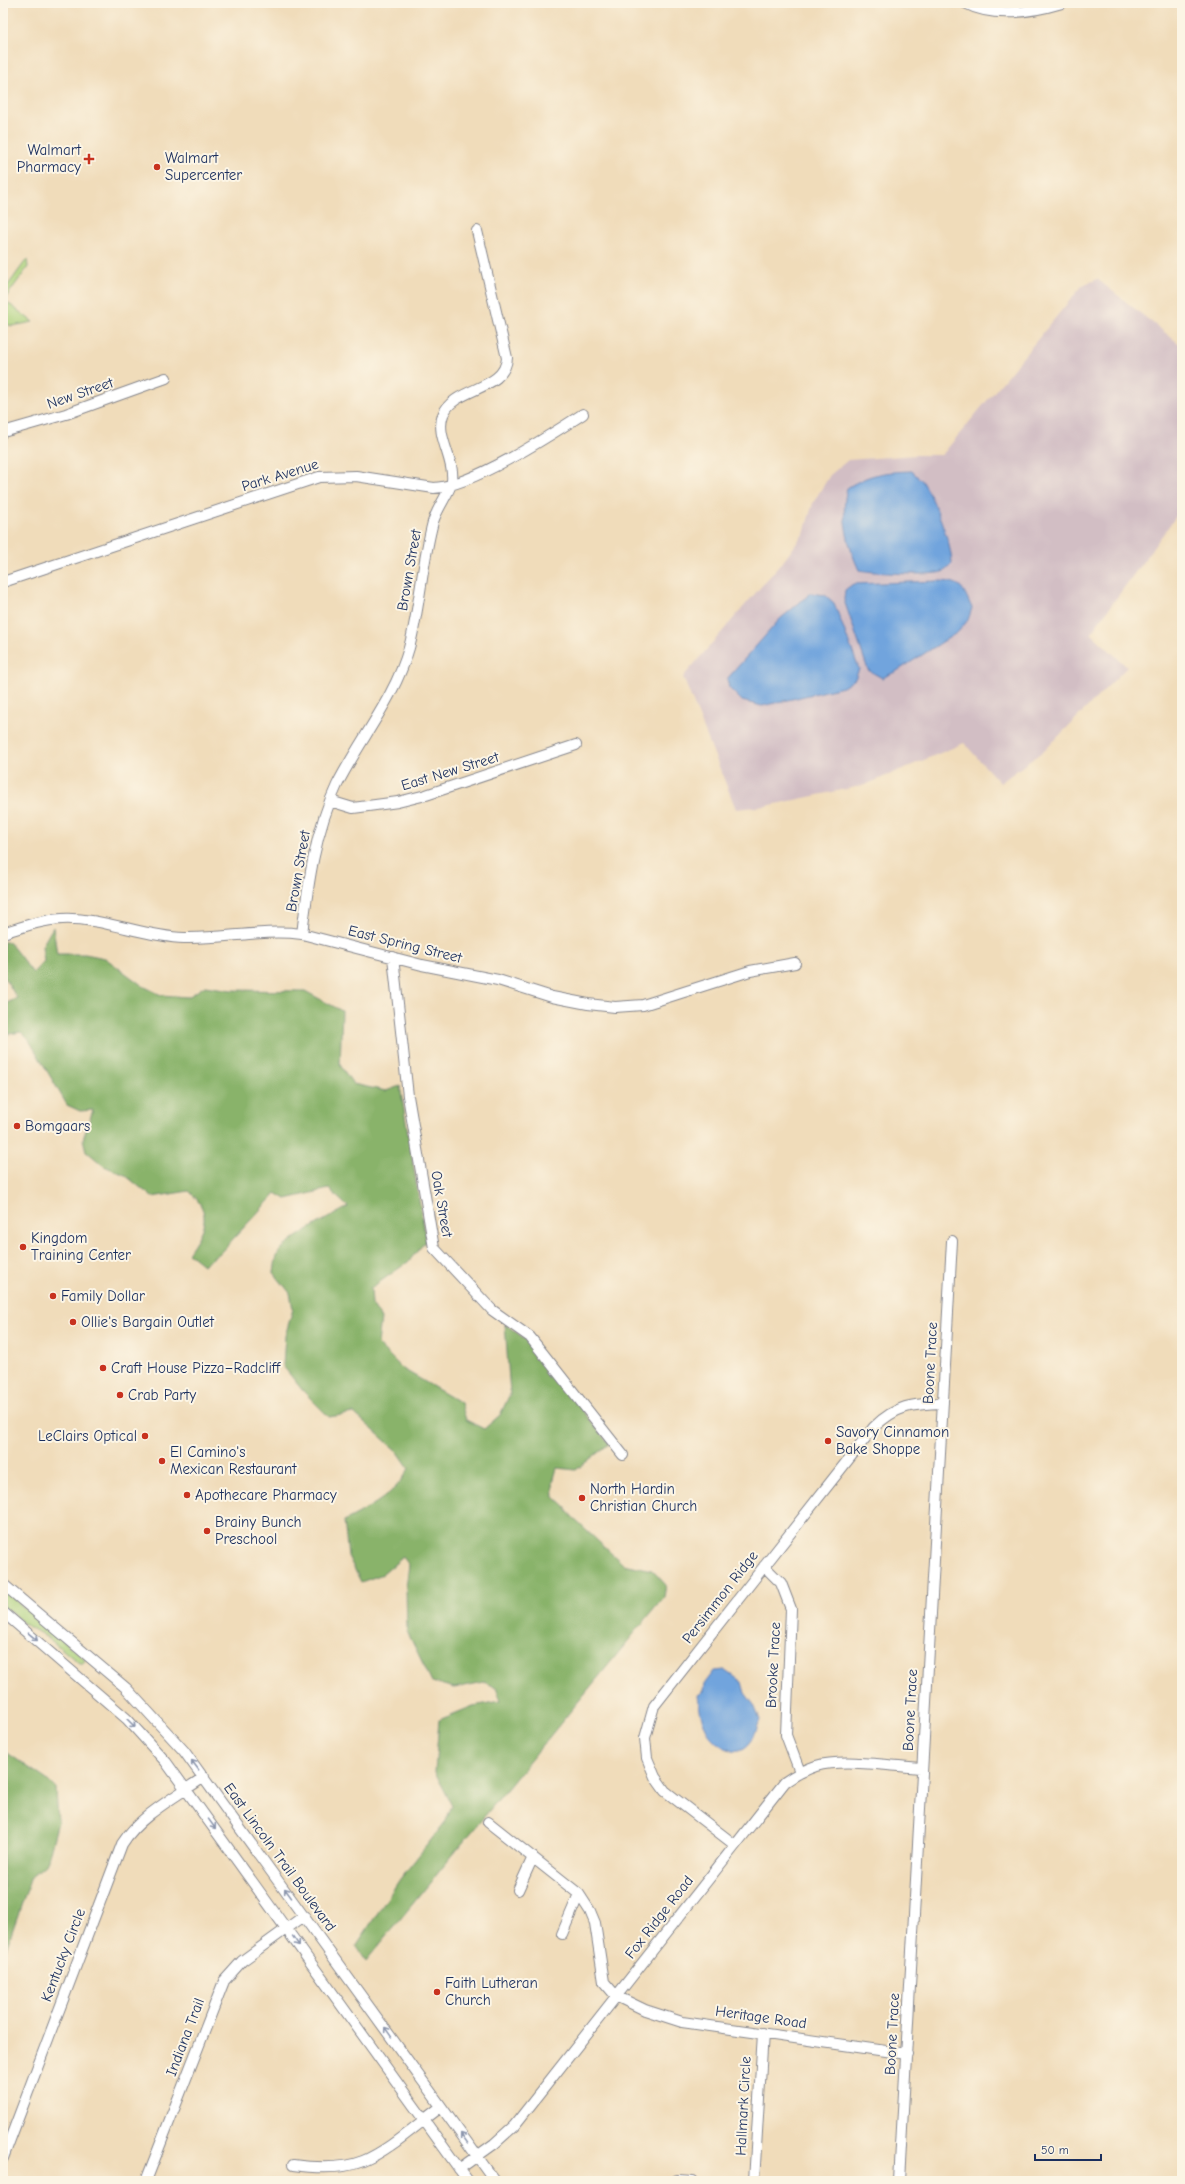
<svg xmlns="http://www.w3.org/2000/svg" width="1185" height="2184" viewBox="0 0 1185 2184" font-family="'Comic Neue',sans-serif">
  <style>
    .industrial { fill: #d2bec4 }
    .green { fill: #acd17b; stroke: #64806c }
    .forest { fill: #89b36b; stroke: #527164 }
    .water { fill: #71a4dd; stroke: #466a9e }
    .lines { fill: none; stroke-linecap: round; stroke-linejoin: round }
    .minor-casing { stroke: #86868c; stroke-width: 12 }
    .minor { stroke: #fff; stroke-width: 10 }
    .oneway { stroke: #8d97ae }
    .poi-dot { fill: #c8321e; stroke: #fcf5e5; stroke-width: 1.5 }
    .labels { text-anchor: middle; stroke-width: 4; stroke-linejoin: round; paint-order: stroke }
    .poi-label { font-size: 15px; fill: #1b2f5e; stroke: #fcf5e5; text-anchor: start }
    .street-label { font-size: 15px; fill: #1b2f5e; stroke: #fcf5e5 }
  </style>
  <rect width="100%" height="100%" fill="#fcf5e5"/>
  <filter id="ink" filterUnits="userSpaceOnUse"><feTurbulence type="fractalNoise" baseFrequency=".025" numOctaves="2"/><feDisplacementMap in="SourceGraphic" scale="8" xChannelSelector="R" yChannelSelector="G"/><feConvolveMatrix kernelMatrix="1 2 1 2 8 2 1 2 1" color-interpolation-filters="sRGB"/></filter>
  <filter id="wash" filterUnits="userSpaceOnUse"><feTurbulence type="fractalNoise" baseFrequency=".012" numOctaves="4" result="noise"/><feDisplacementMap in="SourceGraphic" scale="16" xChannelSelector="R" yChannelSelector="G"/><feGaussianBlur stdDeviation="0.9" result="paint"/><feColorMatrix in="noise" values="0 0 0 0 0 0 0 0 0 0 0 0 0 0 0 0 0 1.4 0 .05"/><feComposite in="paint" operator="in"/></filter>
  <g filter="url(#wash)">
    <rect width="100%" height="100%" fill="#f0dcba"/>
    <path class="industrial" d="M1097,279L1182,346V508L1091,633L1127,667L1046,749L1000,783L964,743L865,785L766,806L736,809L683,677L785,559L804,533L813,503L830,475L848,460L916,455H942L1081,287Z"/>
    <path class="green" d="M27,259L28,267L4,300L33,322L12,326L3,323V292Z
      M3,1590L85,1659L84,1663H79L47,1637L26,1625L3,1606Z"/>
    <path class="forest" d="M53,927L57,954H85L105,958L143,986L161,995L188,997L205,986L232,990L305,991L342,1011L340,1065L353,1084L386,1091L400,1086L426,1241L408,1262L371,1288L372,1304L381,1318L378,1344L403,1369L461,1403L466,1420L484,1429L500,1415L510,1394L505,1324L528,1341L609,1444L576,1470L557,1468L553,1482L554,1497L565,1507L574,1519L623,1564L652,1570L666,1585L664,1597L366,1961L356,1946L400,1879L446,1821L452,1805L435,1772L439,1720L473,1706L501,1701L496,1688L484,1682L455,1688L432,1682L407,1631L406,1587L409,1565L403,1557L383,1574L361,1582L348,1556L344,1521C367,1509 398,1493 409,1468L398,1452L354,1413L329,1417L303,1391L283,1366L285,1336L293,1309L290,1293L274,1273C275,1267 275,1260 278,1254C284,1240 334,1215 348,1207L329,1189L286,1199L276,1193L220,1253L203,1265L188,1253C204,1229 214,1214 189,1191L152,1197L125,1175L104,1166L86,1151L83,1139L93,1110L80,1111L67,1105L29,1040L21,1032L9,1034L3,1030V1005L17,998L3,975V942H9L33,973L44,961L42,946Z
      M3,1750L47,1780L56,1789L58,1822L47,1863L31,1877L3,1958Z"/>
    <path class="water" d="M912,471C915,475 920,478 923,482C934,499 952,545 952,564C949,566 946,571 942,572C929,576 874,573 859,570C848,547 840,514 847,488C871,473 884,472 912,471Z
      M939,581C963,582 962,587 972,608L968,620L958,632L897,671L882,678L868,670L844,600L845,590L853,584Z
      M811,593L825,595L834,603L859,669L855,679L843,687L762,706L742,701L729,688L727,679L780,619Z
      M725,1670L742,1682L745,1693L754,1705L760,1720C757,1727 754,1740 748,1745C735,1759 712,1743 706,1729C701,1720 699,1706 698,1695L704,1691L705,1683L714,1671Z"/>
  </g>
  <g filter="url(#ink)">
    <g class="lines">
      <g class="minor-casing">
        <path id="minor" d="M965,3C993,18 1032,12 1062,3
          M3,432L66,414L166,378
          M3,582L319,477L356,476L434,488C472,486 549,436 583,414
          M330,801L353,808L398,802L426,795L576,745
          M3,933C22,927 41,920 62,919C103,917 143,937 184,938C224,939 262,929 302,934L422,965L498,980L552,997L588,1004L615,1007L643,1005L750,971L795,963
          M302,934C308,884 315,831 337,785C360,739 395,698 409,648C420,607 422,563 433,522C437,508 450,492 452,481C455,459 435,436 443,415C453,387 505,391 507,358L477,231
          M393,957L408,1096L434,1248L492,1310L530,1337L623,1455
          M764,1566L781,1583L791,1609L786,1735L800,1772
          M3,1584L126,1688L184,1751L495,2181
          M3,1612L127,1719L166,1762L468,2181
          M488,1822L579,1894L590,1911L595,1923L604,1982L616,1996L645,2010L682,2022L907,2054
          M735,1845L665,1791L655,1777L647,1758L645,1738L654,1706L874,1427C897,1405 912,1404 943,1403
          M518,1890L533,1857
          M562,1934L579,1894
          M3,2158L122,1844C140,1815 177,1796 204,1777
          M293,2165C315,2168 343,2169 363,2161C390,2150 417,2124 441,2107
          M459,2169L494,2144L514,2126L785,1782C795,1775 804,1770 816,1766C843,1758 892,1766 921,1768
          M677,2180L693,2181
          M146,2181L224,1981L242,1961L304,1916
          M754,2181L763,2033
          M899,2181L952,1241"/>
      </g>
      <use href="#minor" class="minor"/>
    </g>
    <defs><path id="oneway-shaft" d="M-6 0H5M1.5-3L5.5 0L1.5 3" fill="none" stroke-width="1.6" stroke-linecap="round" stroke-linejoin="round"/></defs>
    <g class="oneway">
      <use href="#oneway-shaft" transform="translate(33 1637) rotate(40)"/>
      <use href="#oneway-shaft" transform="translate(131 1723) rotate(45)"/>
      <use href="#oneway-shaft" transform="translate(195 1765) rotate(-127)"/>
      <use href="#oneway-shaft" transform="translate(212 1824) rotate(54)"/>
      <use href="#oneway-shaft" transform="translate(288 1893) rotate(-126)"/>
      <use href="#oneway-shaft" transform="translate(296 1941) rotate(55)"/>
      <use href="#oneway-shaft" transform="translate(388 2032) rotate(-125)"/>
      <use href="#oneway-shaft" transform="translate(464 2138) rotate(-126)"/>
    </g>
  </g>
  <g class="poi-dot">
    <path d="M87 153h4v4h4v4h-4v4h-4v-4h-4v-4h4z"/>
    <circle cx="157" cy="167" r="4"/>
    <circle cx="17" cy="1126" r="4"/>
    <circle cx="23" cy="1247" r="4"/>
    <circle cx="53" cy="1296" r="4"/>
    <circle cx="73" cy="1322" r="4"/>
    <circle cx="103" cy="1368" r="4"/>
    <circle cx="120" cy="1395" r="4"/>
    <circle cx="145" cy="1436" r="4"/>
    <circle cx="828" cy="1441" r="4"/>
    <circle cx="162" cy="1461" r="4"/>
    <circle cx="187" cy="1495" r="4"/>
    <circle cx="582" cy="1498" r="4"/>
    <circle cx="207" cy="1531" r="4"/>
    <circle cx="437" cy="1992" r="4"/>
  </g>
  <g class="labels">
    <g class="poi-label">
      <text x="81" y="155" text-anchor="end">Walmart<tspan x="81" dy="17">Pharmacy</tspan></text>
      <text x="165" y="163">Walmart<tspan x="165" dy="17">Supercenter</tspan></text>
      <text x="25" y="1131">Bomgaars</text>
      <text x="31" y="1243">Kingdom<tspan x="31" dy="17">Training Center</tspan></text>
      <text x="61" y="1301">Family Dollar</text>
      <text x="81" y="1327">Ollie's Bargain Outlet</text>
      <text x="111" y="1373">Craft House Pizza–Radcliff</text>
      <text x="128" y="1400">Crab Party</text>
      <text x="836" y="1437">Savory Cinnamon<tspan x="836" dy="17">Bake Shoppe</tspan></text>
      <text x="137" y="1441" text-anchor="end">LeClairs Optical</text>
      <text x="170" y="1457">El Camino's<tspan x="170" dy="17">Mexican Restaurant</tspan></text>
      <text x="590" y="1494">North Hardin<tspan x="590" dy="17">Christian Church</tspan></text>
      <text x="195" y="1500">Apothecare Pharmacy</text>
      <text x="215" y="1527">Brainy Bunch<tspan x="215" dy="17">Preschool</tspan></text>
      <text x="445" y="1988">Faith Lutheran<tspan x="445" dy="17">Church</tspan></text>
    </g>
    <g class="street-label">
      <text transform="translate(80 393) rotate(-19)" y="5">New Street</text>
      <text transform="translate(280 475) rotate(-17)" y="5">Park Avenue</text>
      <text transform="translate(409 570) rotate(-80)" y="5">Brown Street</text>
      <text transform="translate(450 771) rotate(-17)" y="5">East New Street</text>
      <text transform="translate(298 871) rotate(-80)" y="5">Brown Street</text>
      <text transform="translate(405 944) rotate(14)" y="5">East Spring Street</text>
      <text transform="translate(442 1204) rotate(80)" y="5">Oak Street</text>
      <text transform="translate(930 1363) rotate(-87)" y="5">Boone Trace</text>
      <text transform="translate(720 1597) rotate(-52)" y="5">Persimmon Ridge</text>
      <text transform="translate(773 1665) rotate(-87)" y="5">Brooke Trace</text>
      <text transform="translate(910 1710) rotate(-87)" y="5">Boone Trace</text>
      <text transform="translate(280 1857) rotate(54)" y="5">East Lincoln Trail Boulevard</text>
      <text transform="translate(659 1917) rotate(-52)" y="5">Fox Ridge Road</text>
      <text transform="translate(63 1955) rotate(-69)" y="5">Kentucky Circle</text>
      <text transform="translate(761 2017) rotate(8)" y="5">Heritage Road</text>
      <text transform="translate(892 2034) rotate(-87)" y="5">Boone Trace</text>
      <text transform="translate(185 2037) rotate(-69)" y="5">Indiana Trail</text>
      <text transform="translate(743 2106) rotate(-87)" y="5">Hallmark Circle</text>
    </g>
  </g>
  <rect width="1185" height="2184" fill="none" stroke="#fcf5e5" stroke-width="16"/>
  <path d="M1035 2154v6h66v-6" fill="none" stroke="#1b2f5e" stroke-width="2"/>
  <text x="1041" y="2154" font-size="12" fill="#1b2f5e" stroke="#fcf5e5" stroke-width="3" paint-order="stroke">50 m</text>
</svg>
